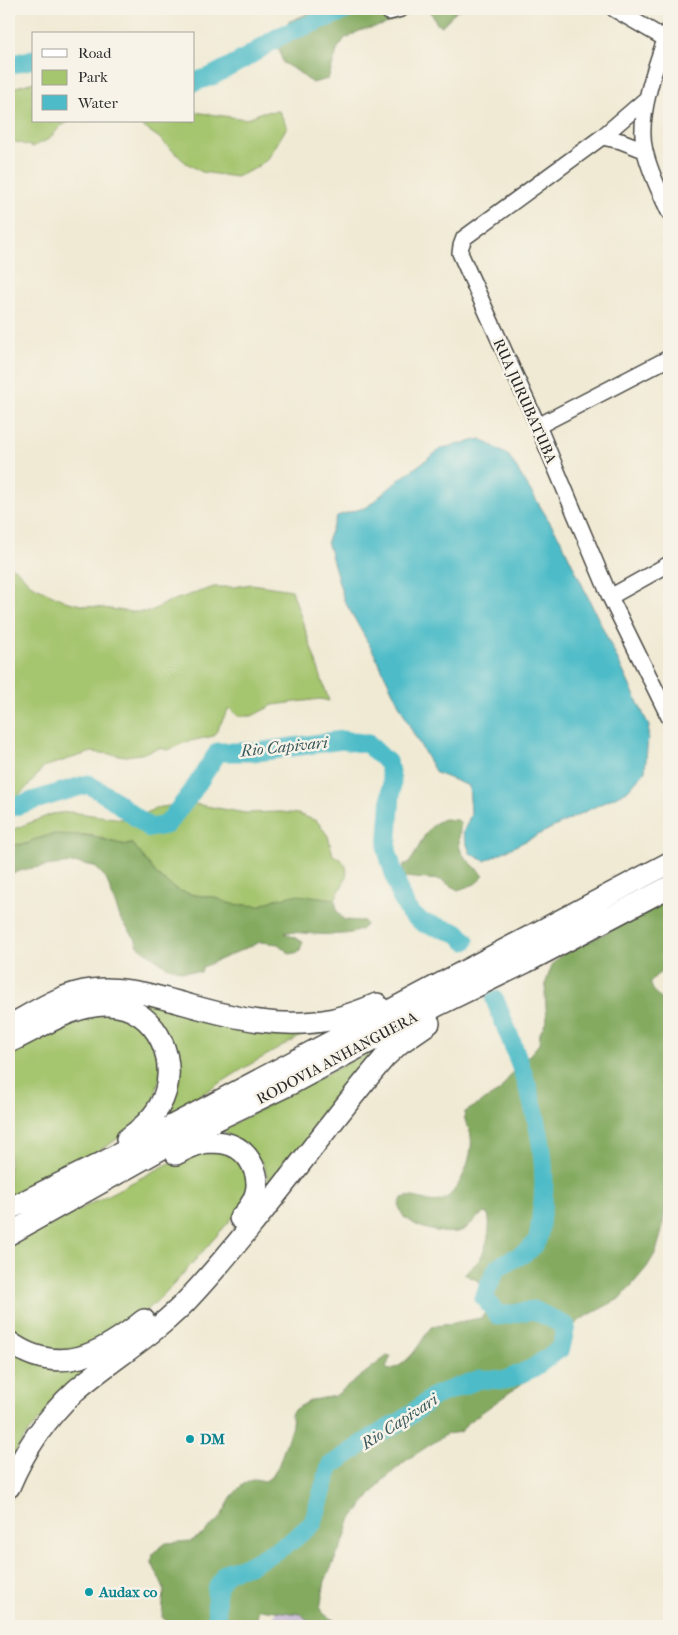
<svg xmlns="http://www.w3.org/2000/svg" width="678" height="1635" viewBox="0 0 678 1635" font-family="'IM FELL French Canon',serif">
  <style>
    .industrial { fill: #cbbfd5 }
    .green { fill: #a5c56e; stroke: #68784c }
    .forest { fill: #84aa61; stroke: #586a46 }
    .water { fill: #4ebcc8; stroke: #3c747a }
    .lines { fill: none; stroke-linecap: round; stroke-linejoin: round }
    .river { stroke: #4ebcc8; stroke-width: 19 }
    .minor-casing { stroke: #494844; stroke-width: 18 }
    .highway-casing { stroke: #494844; stroke-width: 24 }
    .minor { stroke: #fff; stroke-width: 15 }
    .highway { stroke: #fff; stroke-width: 21 }
    .culture-dot { fill: #0f9aa8; stroke: #f7f3e8; stroke-width: 2 }
    .labels { text-anchor: middle; stroke-width: 5; stroke-linejoin: round; paint-order: stroke }
    .street-label { font-size: 15px; fill: #2b2b2b; stroke: #f7f3e8 }
    .culture-label { font-size: 15px; font-weight: bold; fill: #0d838f; stroke: #f7f3e8; text-anchor: start }
    .water-label { font-size: 16px; font-style: italic; fill: #36565a; stroke: #f7f3e8 }
  </style>
  <rect width="100%" height="100%" fill="#f7f3e8"/>
  <filter id="ink" filterUnits="userSpaceOnUse"><feTurbulence type="fractalNoise" baseFrequency=".02" numOctaves="2"/><feDisplacementMap in="SourceGraphic" scale="10" xChannelSelector="R" yChannelSelector="G"/><feConvolveMatrix kernelMatrix="1 2 1 2 8 2 1 2 1" color-interpolation-filters="sRGB"/></filter>
  <filter id="wash" filterUnits="userSpaceOnUse"><feTurbulence type="fractalNoise" baseFrequency=".0096" numOctaves="4" result="noise"/><feDisplacementMap in="SourceGraphic" scale="20" xChannelSelector="R" yChannelSelector="G"/><feGaussianBlur stdDeviation="1.12" result="paint"/><feColorMatrix in="noise" values="0 0 0 0 0 0 0 0 0 0 0 0 0 0 0 0 0 1.4 0 .05"/><feComposite in="paint" operator="in"/></filter>
  <g filter="url(#wash)">
    <rect width="100%" height="100%" fill="#f0ead4"/>
    <path class="industrial" d="M287,1592L345,1626H269Z"/>
    <path class="green" d="M34,82V121H70L61,126L49,139L33,147L9,140V89Z
      M279,111L287,127L268,159L254,169L236,177L202,172L186,163L158,137L135,121H194V112L246,119L262,112Z
      M9,566L17,570L30,584L65,601L81,605L132,612H149L168,602L214,587H234L251,584L292,590L329,701L320,699L273,705L252,716H238L229,708L214,736L186,742L168,750L159,748L141,754L126,756L92,752L43,767C33,782 24,792 9,802Z
      M189,803L245,813L281,812L298,814L317,821L328,836L333,855C357,866 344,882 335,899L311,896L276,899L259,906L231,904L214,897L194,895L177,890L159,877L133,844C115,847 100,834 83,835C58,837 34,844 9,845V831L52,814L70,812L122,819L140,817L155,808Z
      M111,994L312,1030L249,1065L169,1115L154,1123L173,1065Z
      M104,1010L145,1025L162,1068L153,1104L126,1133L107,1146L9,1198V1047Z
      M389,1041L268,1192L267,1175L262,1162L222,1130Z
      M228,1150L250,1174L242,1207L174,1284L155,1303L129,1324L111,1337L59,1355L9,1335V1246L191,1152Z
      M117,1344L29,1431L9,1462V1348L17,1354Z"/>
    <path class="forest" d="M316,9H416C405,16 395,21 383,25C370,29 359,28 349,38L346,37L338,48L328,79L312,83L297,71L283,63L278,46L287,29L288,22L316,10Z
      M429,9H462L457,10L442,26L437,24Z
      M444,819L457,820L461,823C455,857 463,853 484,876L475,884L458,890L441,880L402,877L404,864H408C421,849 423,826 444,819Z
      M54,834L85,835L125,845L133,844L159,877L177,890L194,895L214,897L231,904L259,906L276,899L294,895L311,896L335,899L337,911L344,920L364,921L366,925C356,941 304,932 287,932L285,933L303,942L299,952L290,954L278,944L260,942L214,962L203,967L201,972L181,971L166,966L138,946L135,938L121,920L106,878L94,866L77,863L60,864L27,869L9,874V845L28,844L32,840Z
      M669,893V967L657,975L650,982C653,993 660,999 669,1004V1177L662,1231L656,1252L647,1267L621,1298L583,1318L565,1332L549,1361L534,1375L467,1423L461,1432L447,1434L408,1459L383,1480L350,1521L344,1540L325,1581L320,1609C327,1620 341,1623 353,1626H314L301,1614L259,1609L255,1626H177L162,1618L164,1589L152,1563L153,1553L166,1543L191,1541L202,1535L220,1518L233,1495L242,1485L255,1479L265,1481L272,1477L278,1467L292,1426L291,1414L295,1409L312,1400L335,1396L387,1356H391L386,1367L388,1370C409,1366 419,1344 431,1327L481,1318L492,1304L485,1284L464,1274C469,1269 475,1265 479,1260C486,1251 493,1223 487,1213C476,1214 471,1228 461,1231C446,1236 415,1228 404,1217C402,1214 400,1210 399,1206L402,1198C414,1193 428,1204 440,1201C459,1196 474,1155 471,1137C470,1126 463,1124 465,1112L500,1091L517,1065H521L539,1044L540,1033L547,1020L545,995L546,982L552,965L561,955L608,932Z"/>
    <path class="water" d="M481,439L509,456L561,540L649,726L645,771L627,791L485,861L470,853L463,833L471,814L469,786L436,773L411,729L375,655L344,600L327,541L337,516L367,507L400,479L442,448Z"/>
    <g class="lines">
      <path class="river" d="M9,65L34,59
        M194,82L212,76L244,59L280,36L349,9
        M9,808L88,784L111,798L150,828L166,825L190,795L218,752H257L342,740L368,744L388,763L392,781L387,850L401,897L410,913L423,923L458,933L465,941
        M217,1626L216,1591L226,1572L250,1565L289,1543L313,1523L330,1466L373,1437L405,1419L434,1396L480,1379L506,1380L533,1368L561,1348L566,1326L534,1310L499,1316L484,1298C487,1290 493,1272 499,1267C510,1258 528,1256 536,1242C540,1236 540,1223 541,1216C554,1142 522,1068 495,1000"/>
    </g>
  </g>
  <g filter="url(#ink)">
    <g class="lines">
      <g class="minor-casing">
        <path id="minor" d="M614,9L669,41
          M389,12L401,9
          M669,29C657,62 636,117 645,151C650,173 660,192 669,212
          M646,99L602,137L464,238L461,246L460,253L538,426L610,597L669,717
          M602,137L621,141L644,150
          M538,426L669,358
          M610,597L669,564"/>
      </g>
      <g class="highway-casing">
        <path id="highway" d="M9,1026C35,1012 62,993 92,990C123,986 155,996 185,1004C234,1018 283,1030 334,1019C349,1015 363,1010 377,1004
          M9,1042C40,1028 73,1004 108,1005C158,1006 183,1065 159,1107C151,1120 140,1130 127,1139
          M176,1154C186,1149 196,1143 208,1142C215,1142 224,1142 231,1145C250,1152 262,1176 255,1196C252,1204 246,1212 240,1218
          M9,1209L100,1164L669,863
          M9,1234L191,1132L294,1082L438,1005L526,962L669,887
          M9,1342C59,1378 102,1354 144,1320
          M9,1487C24,1451 46,1418 75,1391C113,1358 158,1333 192,1295C261,1220 319,1135 385,1057L400,1043L429,1023"/>
      </g>
      <use href="#minor" class="minor"/>
      <use href="#highway" class="highway"/>
    </g>
  </g>
  <g class="culture-dot">
    <circle cx="190" cy="1439" r="5"/>
    <circle cx="89" cy="1592" r="5"/>
  </g>
  <g class="labels">
    <g class="street-label">
      <text transform="translate(525 401) rotate(66)" y="5">RUA JURUBATUBA</text>
      <text transform="translate(337 1058) rotate(-28)" y="5">RODOVIA ANHANGUERA</text>
    </g>
    <g class="culture-label">
      <text x="200" y="1444">DM</text>
      <text x="99" y="1597">Audax co</text>
    </g>
    <g class="water-label">
      <text transform="translate(284 746) rotate(-6)" y="6">Rio Capivari</text>
      <text transform="translate(399 1421) rotate(-33)" y="6">Rio Capivari</text>
    </g>
  </g>
  <rect width="678" height="1635" fill="none" stroke="#f7f3e8" stroke-width="30"/>
  <rect x="32" y="32" width="162" height="90" fill="#f7f3e8" stroke="#a5a39c"/>
  <rect x="42" y="49" width="25" height="8" fill="#ffffff" stroke="#a5a39c"/>
  <text x="78" y="58" font-size="15" fill="#2b2b2b">Road</text>
  <rect x="42" y="70" width="25" height="15" fill="#a5c56e" stroke="#a5a39c"/>
  <text x="78" y="82" font-size="15" fill="#2b2b2b">Park</text>
  <rect x="42" y="95" width="25" height="15" fill="#4ebcc8" stroke="#a5a39c"/>
  <text x="78" y="108" font-size="15" fill="#2b2b2b">Water</text>
</svg>
